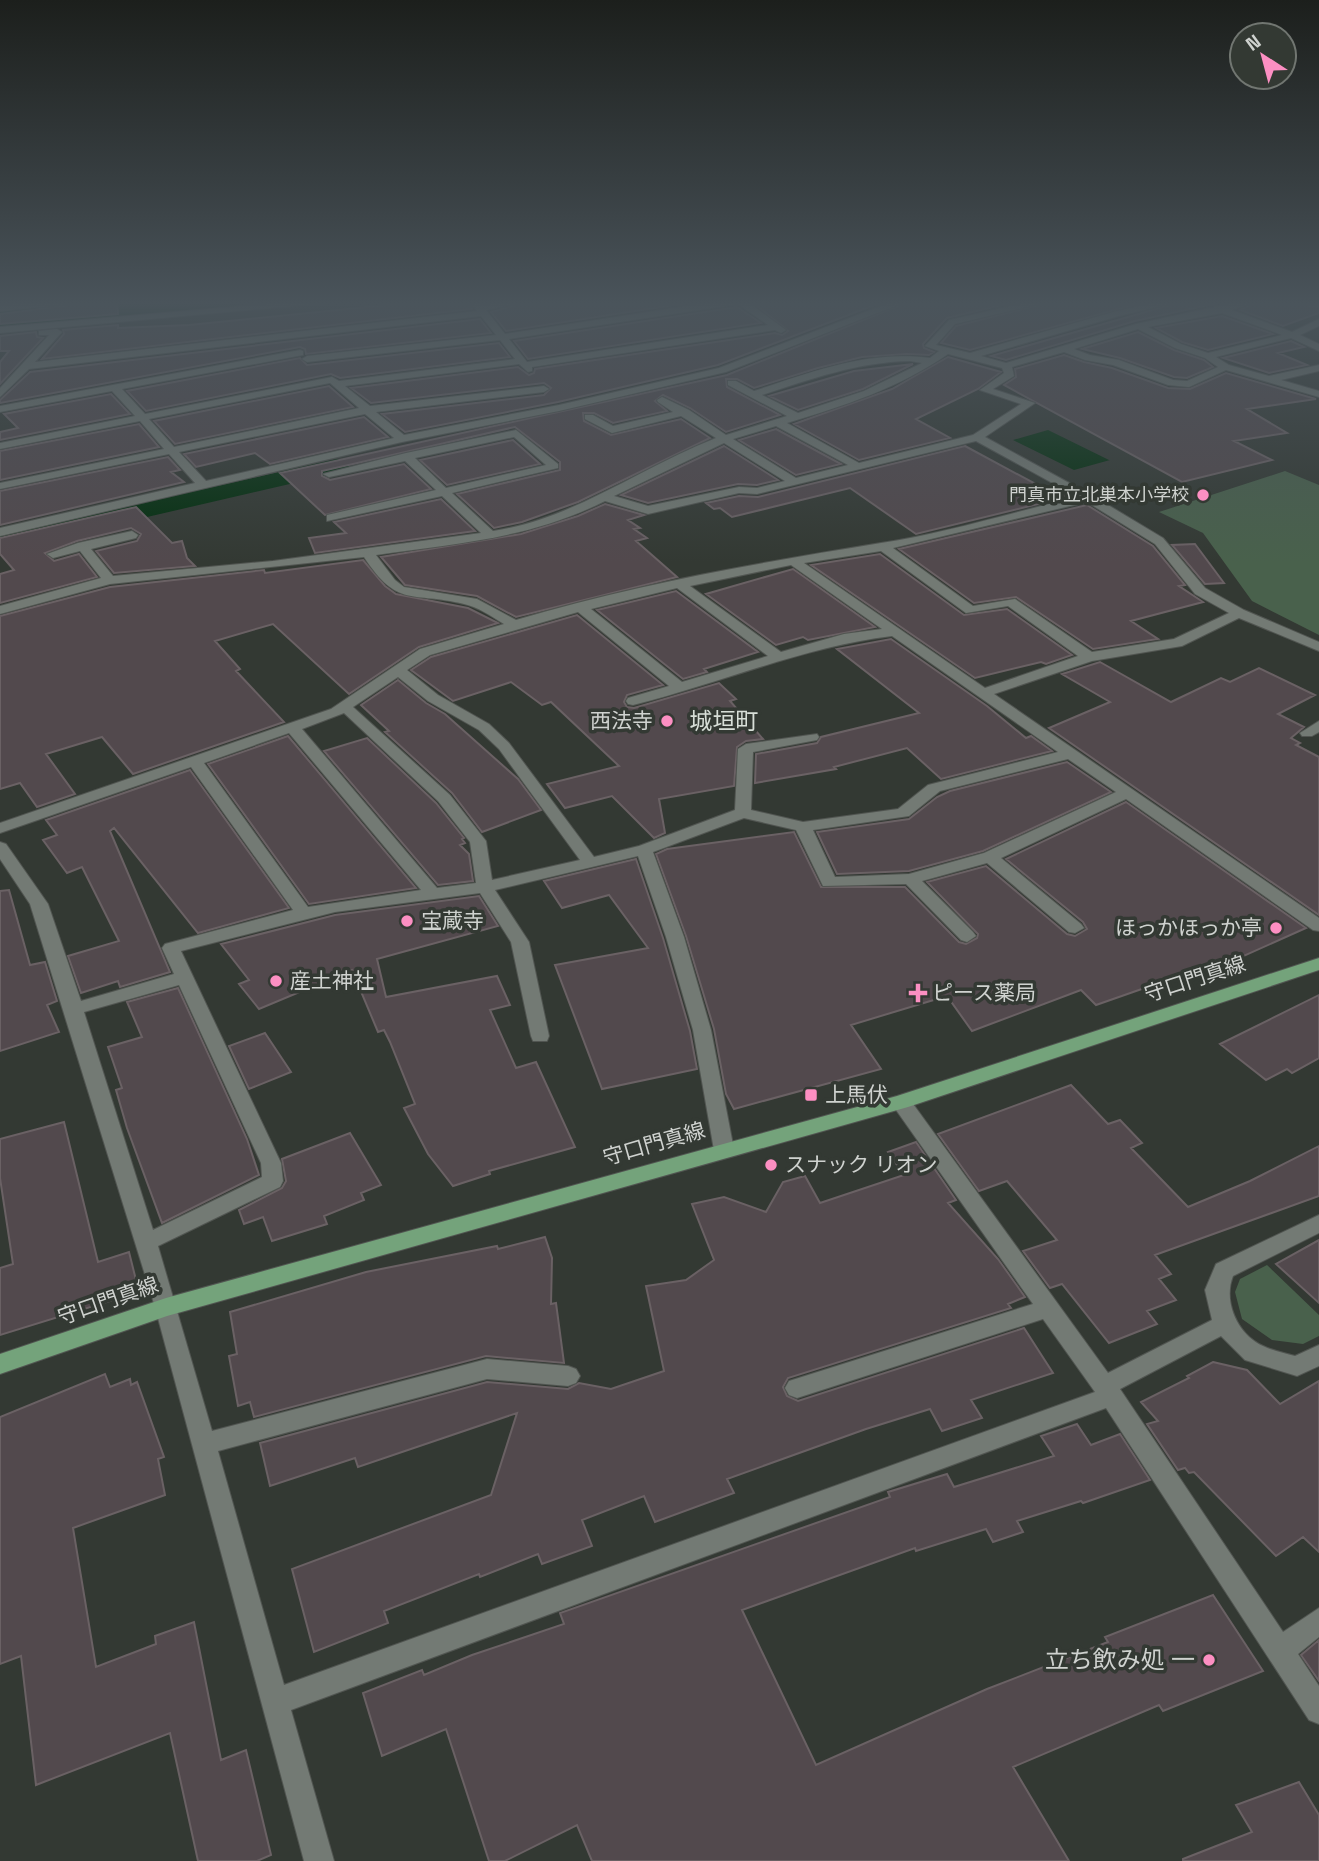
<svg xmlns="http://www.w3.org/2000/svg" width="1319" height="1861" viewBox="0 0 1319 1861" font-family="'Space Grotesk','Noto Sans JP',sans-serif">
  <style>
    .green { fill: #49614c }
    .water { fill: #032f0e }
    .lines { fill: none; stroke-linecap: round; stroke-linejoin: round }
    .canal { fill: #032f0e; fill-rule: evenodd }
    .river { fill: #032f0e; fill-rule: evenodd }
    .building { fill: #52494d; stroke: #6a6164; stroke-width: 2 }
    .minor-casing { stroke: #515551; stroke-width: 2 }
    .major-casing { stroke: #515551; stroke-width: 2 }
    .minor { fill: #737a74; fill-rule: evenodd }
    .major { fill: #74a37b; fill-rule: evenodd }
    .poi-dot { fill: #fc8fc2; stroke: #333933; stroke-width: 2.5 }
    .labels { text-anchor: middle; stroke-width: 7; stroke-linejoin: round; paint-order: stroke }
    .far-poi-label { font-size: 18px; fill: #cfd2cf; stroke: #333933; text-anchor: end }
    .poi-label { font-size: 21px; fill: #cfd2cf; stroke: #333933; text-anchor: start }
    .street-label { font-size: 21px; fill: #cfd2cf; stroke: #333933 }
    .neighbourhood-label { font-size: 23px; fill: #d8dfd8; stroke: #333933 }
    .near-poi-label { font-size: 24px; fill: #cfd2cf; stroke: #333933; text-anchor: end }
  </style>
  <rect width="100%" height="100%" fill="#333933"/>
  <path class="green" d="M1285,471L1319,485V635L1252,601L1203,533L1159,512Z
    M1267,1265L1319,1315V1336L1303,1344L1272,1340L1242,1319L1235,1292L1240,1279Z"/>
  <path class="water" d="M1048,430L1109,460H1110L1074,470L1013,440Z"/>
  <g class="lines">
    <path class="canal" d="M337,459L346,461L349,466L346,471L0,551V535Z"/>
    <path class="river" d="M79,301H242L237,308L225,311L0,329V307Z"/>
  </g>
  <path class="building" d="M101,301H117L118,314L0,324V314Z
    M427,301H468L472,309L42,359L64,334L63,330L118,325V328L189,325Z
    M531,301H700L506,331L491,312Z
    M751,301H885L718,365L558,402L405,432L382,414L544,395L551,388L544,383L371,403L351,388L518,367L529,375L534,373L535,369L775,333L782,335L788,331Z
    M910,301H1019L947,318L923,344L924,348L934,352L929,355L907,354L862,357L818,368L754,388L737,379H726L727,387L780,415L726,432L690,408L663,395L655,401L667,411L613,423L594,413H583L584,421L611,435L681,419L710,438L578,502L522,522L494,528L457,494L560,470V462L515,427L322,471V476L330,480L404,464L431,489L325,515L280,473L727,375Z
    M1054,301H1148L970,350L941,343L956,326Z
    M1184,301H1227L1135,321L1006,360L991,356Z
    M1259,301H1305L1308,306L1319,307V313L1283,326L1240,310Z
    M737,307L761,323L528,359L514,341Z
    M1222,316L1273,334L1208,350L1182,342L1156,328Z
    M480,319L491,333L306,354L305,349L300,347L0,403V400L30,372Z
    M36,332L37,337L43,338L0,384V362L9,351H0V336Z
    M1138,332L1174,350L1204,360L1213,367L1187,378L1174,377L1120,358L1082,349Z
    M1291,341L1304,347L1278,353L1307,365L1269,373L1223,358Z
    M499,343L510,357L340,378L331,374L146,411L127,391L300,358L307,365Z
    M1064,355L1084,362L1112,368L1168,388L1190,389L1226,373L1316,399L1247,409L1287,433L1234,441L1272,460L1182,482L1004,385L1016,377L1015,369Z
    M948,357L1001,372L978,389L916,419L950,438L859,460L794,424L892,389Z
    M913,364L863,389L798,410L769,396L854,371Z
    M329,386L353,407L175,444L154,421Z
    M111,394L130,414L0,440V432L18,428L4,414Z
    M364,417L388,437L270,464L255,453L196,467L184,454Z
    M139,424L159,447L0,480V451Z
    M776,429L841,464L796,475L739,440Z
    M513,440L540,464L447,485L420,460Z
    M724,446L778,480L757,485L738,484L648,503L621,495Z
    M965,446L1043,488L1053,486L1071,496L916,534L850,488L732,517L720,508L714,509L706,503L739,496L758,497Z
    M168,457L180,470L171,472L184,482L0,525V491Z
    M441,499L475,531L315,553L309,538L346,533L334,522Z
    M605,504L644,515L628,520L640,528L634,529L647,538L636,541L677,577L516,617L477,596L405,585L381,557L521,534L578,516Z
    M1087,505L1153,546L1185,585L1179,586L1203,602L1131,621L1158,639L1093,649L1016,597L974,603L899,549Z
    M136,507L172,543L182,541L187,558L195,566L114,573L96,551L137,541L141,534L131,528L77,541L45,553L54,561L79,554L97,577L0,603V574L14,570L0,554V538Z
    M1195,544L1224,583L1205,584L1172,545Z
    M880,554L964,615L1007,609L1072,655L1046,664L1041,662L975,678L811,565Z
    M363,560L385,586L396,594L468,608L498,623L419,647L349,694L273,624L215,641L240,669L236,671L284,722L133,774L102,737L46,754L75,794L37,807L20,783L0,789V616L110,587L264,570L265,573Z
    M793,569L875,627L808,640L803,637L776,645L706,594Z
    M676,591L758,652L704,669L707,672L683,679L597,610Z
    M577,615L663,685L627,695L624,702L627,707L634,708L719,683L736,699L730,701L763,739L746,741L737,747L734,786L659,799L665,833L654,838L612,796L565,808L547,784L619,766L551,702L542,705L511,682L453,701L411,670L431,657Z
    M891,639L987,706L1026,738L1031,736L1052,751L941,779L907,748L834,767L836,769L755,783L756,754L817,743L821,737L919,713L837,649Z
    M1100,662L1171,702L1221,678L1230,682L1259,668L1315,695L1278,714L1304,727L1291,738L1300,743L1296,745L1319,757V915L1049,728L1110,702L1062,674Z
    M398,680L426,703L445,714L518,779L541,810L482,832L452,793L385,732L389,731L361,705Z
    M288,736L416,888L309,904L208,764Z
    M367,738L436,803L464,838L462,839L465,843L460,845L469,854L473,881L438,885L324,751Z
    M1067,762L1111,792L983,851L909,871L837,874L817,832L909,819L937,797L950,791Z
    M190,770L289,908L198,933L114,828L110,831L170,972L120,987L118,981L81,993L68,956L119,941L82,867L67,873L43,840L57,835L46,820Z
    M1126,802L1306,928L1237,959L1233,957L1096,1005L1081,990L972,1031L947,996L851,1025L881,1069L734,1109L726,1094L714,1029L686,936L656,854L667,849L794,832L821,887H905L959,942L966,944L977,938L978,934L927,882L986,866L1067,934L1075,936L1087,929L1083,922L1006,859Z
    M636,859L663,938L690,1031L697,1069L602,1089L555,965L648,948L609,895L562,908L544,881Z
    M9,890L30,965L45,962L57,1001L47,1005L59,1032L0,1051V891Z
    M479,896L498,926L377,959L386,997L497,976L510,1005L490,1010L516,1068L536,1062L575,1147L489,1171L490,1174L453,1186L428,1154L404,1108L415,1104L390,1042L384,1030L378,1032L352,970L259,1009L239,984L249,980L221,944L335,915Z
    M178,988L247,1139L259,1175L162,1223L127,1128L116,1090L122,1088L108,1047L142,1037L127,1002Z
    M1319,995V1058L1292,1073L1287,1069L1266,1080L1220,1044Z
    M265,1033L291,1072L249,1089L229,1046Z
    M1071,1085L1108,1124L1120,1120L1142,1143L1131,1148L1188,1207L1250,1181L1319,1146V1196L1155,1255L1171,1274L1159,1279L1176,1300L1147,1311L1157,1324L1109,1343L1062,1284L1050,1288L1023,1251L1057,1240L1007,1181L979,1191L938,1134Z
    M64,1122L98,1262L129,1252L139,1292L0,1335V1268L13,1264L0,1178V1139Z
    M350,1133L381,1185L361,1193L364,1200L324,1216L327,1224L272,1241L263,1217L244,1224L239,1210L282,1188L286,1181L282,1159Z
    M916,1142L956,1200L948,1203L998,1259L1025,1297L1008,1304L1011,1308L788,1378L783,1387L787,1396L798,1401L1024,1328L1053,1373L971,1400L982,1418L942,1431L930,1409L866,1429L727,1479L734,1493L655,1522L644,1496L582,1520L592,1546L542,1564L538,1554L480,1577L479,1574L384,1611L388,1623L314,1652L292,1569L491,1495L517,1413L358,1467L355,1458L270,1486L260,1443L487,1382L568,1389L579,1383L611,1389L664,1371L646,1286L686,1280L714,1260L692,1204L724,1197L766,1212L783,1182L805,1176L820,1203L904,1175L888,1152Z
    M545,1237L552,1258L551,1304L556,1303L564,1363L486,1356L254,1417L250,1402L238,1406L229,1356L237,1354L230,1312L366,1272L497,1246L498,1249Z
    M1319,1240V1303L1276,1264Z
    M1213,1362L1247,1370L1280,1404L1319,1381V1552L1303,1537L1276,1556L1194,1472L1189,1473L1185,1468L1178,1470L1147,1424L1158,1421L1141,1402L1189,1378L1187,1376Z
    M105,1374L110,1387L130,1379L131,1385L137,1382L164,1457L158,1459L165,1495L73,1528L96,1667L156,1644L155,1636L194,1622L221,1760L246,1750L271,1855L257,1861H198L170,1733L36,1785L21,1656L0,1664V1417Z
    M1077,1424L1091,1445L1120,1434L1150,1480L1083,1503L1081,1501L1017,1521L1023,1532L993,1542L986,1529L916,1551L915,1548L742,1610L816,1765L987,1689L1108,1642L1105,1637L1213,1595L1263,1671L1163,1711L1159,1705L1013,1767L1069,1861H592L577,1825L505,1861H489L446,1729L382,1756L363,1693L422,1670L424,1675L472,1655L564,1624L560,1613L890,1497L888,1492L947,1474L954,1487L1054,1456L1041,1436Z
    M1319,1640V1681L1301,1655Z
    M1299,1782L1319,1815V1861H1183V1859L1252,1832L1236,1805Z"/>
  <g class="lines">
    <g class="minor-casing">
      <path id="minor" d="M51,301H99L0,311V305Z
        M304,301H346L0,333V327Z
        M470,301H479L482,305L529,301L486,310L505,334L720,301H746L786,330L781,333L775,330L532,367V371L528,372L519,364L345,386L370,406L544,386L549,389L544,392L376,412L404,435L559,405L719,368L894,301H908L726,372L559,411L402,442L0,536V528L195,483L169,454L0,489V483L164,449L140,421L0,449V443L135,416L112,391L0,412V406L300,350L303,351V355L122,389L145,414L332,377L339,381L515,359L500,340L307,362L302,359L307,356L496,335L481,316L29,369L0,397V388L49,335H39V331L57,329L62,332L35,362L477,311ZM738,304L768,325L527,362L509,339ZM330,383L359,408L174,447L149,419ZM365,414L394,438L206,481L179,452Z
        M1033,301H1052L955,324L936,345L970,353L1117,311L1163,301H1182L1119,316L981,356L1006,363L1136,324L1242,301H1257L1232,310L1292,332L1319,319V326L1300,335L1319,344V351L1291,338L1216,357L1229,365L1269,376L1319,365V371L1281,380L1319,391V397L1226,370L1189,387L1168,385L1113,365L1085,360L1064,352L1012,367L1014,376L993,389L1035,403L985,437L1093,496L1163,538L1205,588L1244,610L1319,642V651L1239,618L1182,646L1092,661L994,694L1319,918V931L1313,930L1126,799L1001,858L1081,924L1084,928L1075,933L1069,932L987,863L922,881L973,932L976,936L967,942L961,940L906,884L823,886L796,830L744,818L653,852L684,937L711,1030L734,1150L731,1155L724,1157L717,1155L714,1150L693,1030L666,937L638,856L495,890L529,942L549,1036L547,1041H533L531,1036L511,942L480,893L335,912L181,951L281,1163L283,1181L280,1187L158,1246L212,1431L487,1359L568,1366L576,1369L580,1376L576,1383L568,1386L487,1379L218,1451L284,1685L1095,1392L1043,1319L797,1398L789,1395L785,1388L789,1381L1033,1304L894,1107L891,1102L894,1097H908L1108,1373L1212,1320L1205,1290L1216,1264L1319,1215V1233L1233,1276C1223,1301 1237,1334 1263,1346C1273,1351 1285,1353 1295,1356L1319,1345V1366L1297,1376L1245,1360L1221,1336L1120,1389L1283,1632L1319,1608V1637L1298,1654L1319,1686V1724L1309,1720L1106,1408L291,1710L334,1861H304L155,1307L30,904L0,859V842L6,844L48,904L81,1001L174,974L162,948L165,944L293,910L191,767L0,833V823L331,709L420,649L504,624C491,616 478,607 464,604C412,591 398,609 364,557L110,584L0,614V606L101,578L80,551L53,558L47,554L78,543L132,531L138,535L136,538L91,549L113,576L273,561L481,533L442,496L327,521V515L436,490L405,461L329,477L323,474L406,453L516,430L558,464V468L452,493L493,531C574,519 641,467 716,438L681,416L612,433L585,419V415H593L613,426L673,412L658,402L657,400L662,397L689,410L726,435L787,416L728,385V381H736L754,391C812,372 868,350 930,358L939,351L925,346L949,320ZM1222,313L1282,335L1208,353L1181,344L1148,327ZM1138,329L1175,348L1205,358L1218,367L1187,381L1173,380L1119,360L1090,355L1074,349ZM948,354L1002,368L1004,373L980,390L1021,404L973,435L859,463L787,423C844,406 899,388 948,354ZM910,361L922,363L864,391L798,413L762,395C811,379 858,362 910,361ZM776,426L848,465L796,478L733,439ZM514,437L546,465L446,488L415,458ZM976,441L1078,497C1013,512 947,533 881,543C759,563 635,584 516,620L477,599L404,587L395,580L376,555C458,543 529,539 605,501L648,514L739,493L757,494ZM724,443L785,481L757,488L739,487L648,506L614,496ZM1087,502L1155,544L1195,594L1229,613L1174,639L1092,652L1015,599L973,606L893,548ZM881,551L966,613L1008,606L1078,656L985,688L804,563ZM791,565L882,629L844,634L781,652L690,586ZM677,588L768,656L682,682L591,609ZM578,612L669,686L628,698L626,701L628,704L633,705C719,684 802,647 892,636L1058,752L928,785L898,809L803,822L751,810L753,752L817,740L819,737L817,734L746,744L738,749L735,810L639,846L594,857L509,743L489,724L438,695L407,670L430,655ZM398,677L428,701L479,730L499,749L580,860L492,880L486,841L450,795L353,707ZM344,713L438,801L470,842L476,883L437,888L302,729ZM289,733L421,890L308,907L204,763ZM1068,759L1116,792L984,853L909,874L835,877L813,830L909,816L940,791ZM179,985L261,1163L262,1177L153,1230L84,1012Z
        M1307,301H1319V305L1308,303Z
        M1319,721V732L1312,736H1302L1300,733Z"/>
    </g>
    <g class="major-casing">
      <path id="major" d="M1319,958V970L908,1107L167,1316L0,1374V1354L166,1298L897,1096Z"/>
    </g>
    <use href="#minor" class="minor"/>
    <use href="#major" class="major"/>
  </g>
  <linearGradient id="sky" x2="0" y2="1"><stop stop-color="#1c1f1c"/><stop offset="0.54" stop-color="#4a545b"/><stop offset="1" stop-color="#4a545b" stop-opacity="0"/></linearGradient>
  <rect width="1319" height="562" fill="url(#sky)"/>
  <g class="poi-dot">
    <circle cx="1203" cy="495" r="7"/>
    <circle cx="667" cy="721" r="7"/>
    <circle cx="407" cy="921" r="7"/>
    <circle cx="1276" cy="928" r="7"/>
    <circle cx="276" cy="981" r="7"/>
    <path d="M914.5 982.5h7v7h7v7h-7v7h-7v-7h-7v-7h7z"/>
    <rect x="804" y="1088" width="14" height="14" rx="3.5"/>
    <circle cx="771" cy="1165" r="7"/>
    <circle cx="1209" cy="1660" r="7"/>
  </g>
  <g class="labels">
    <g class="far-poi-label">
      <text x="1189" y="501">門真市立北巣本小学校</text>
    </g>
    <g class="poi-label">
      <text x="653" y="728" text-anchor="end">西法寺</text>
      <text x="421" y="928">宝蔵寺</text>
      <text x="1262" y="935" text-anchor="end">ほっかほっか亭</text>
      <text x="290" y="988">産土神社</text>
      <text x="932" y="1000">ピース薬局</text>
      <text x="825" y="1102">上馬伏</text>
      <text x="785" y="1172">スナック リオン</text>
    </g>
    <g class="street-label">
      <text transform="translate(1195 979) rotate(-18)" y="7">守口門真線</text>
      <text transform="translate(654 1144) rotate(-16)" y="7">守口門真線</text>
      <text transform="translate(108 1301) rotate(-19)" y="7">守口門真線</text>
    </g>
    <g class="neighbourhood-label">
      <text x="724" y="729">城垣町</text>
    </g>
    <g class="near-poi-label">
      <text x="1195" y="1668">立ち飲み処 一</text>
    </g>
  </g>
  <g transform="translate(1263 56) rotate(324)"><circle r="33" fill="#333933" stroke="#717671" stroke-width="2"/>
  <path d="M0-5L12 26L0 18L-12 26Z" fill="#fc8fc2"/>
  <text y="-10" font-size="19" font-weight="bold" text-anchor="middle" fill="#cfd2cf">N</text>
  </g>
</svg>
